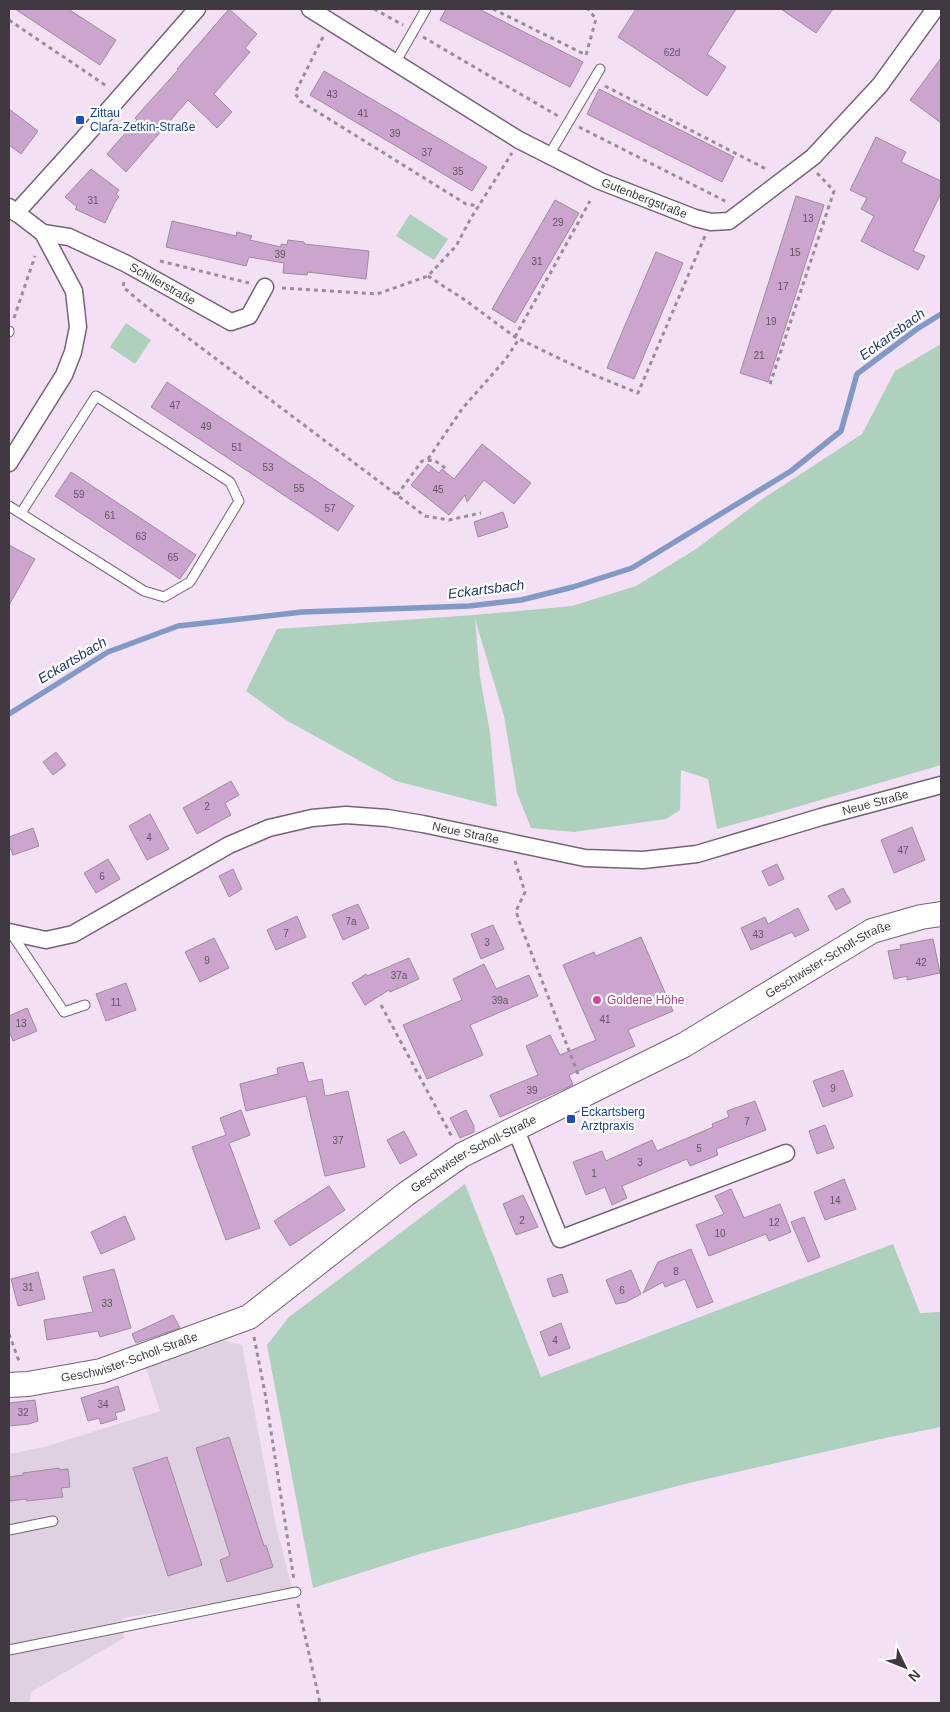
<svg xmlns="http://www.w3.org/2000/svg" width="950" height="1712" viewBox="0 0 950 1712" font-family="Helvetica,sans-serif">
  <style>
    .industrial { fill: #e0d1e2 }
    .green { fill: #add1bc }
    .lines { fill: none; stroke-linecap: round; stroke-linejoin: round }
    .stream { stroke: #8399c5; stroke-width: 5.5 }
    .building { fill: #cba5cd; stroke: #9e8c9f }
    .lane-casing { stroke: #746375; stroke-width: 11 }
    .street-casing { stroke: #746375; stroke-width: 19 }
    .secondary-casing { stroke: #746375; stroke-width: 26 }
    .path { stroke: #9a8c9a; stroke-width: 3; stroke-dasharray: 4 4; stroke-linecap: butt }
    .lane { stroke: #fff; stroke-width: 9 }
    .street { stroke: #fff; stroke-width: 16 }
    .secondary { stroke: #fff; stroke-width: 24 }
    .transit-dot { fill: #1a4fb4; stroke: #fff; stroke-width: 2 }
    .hotel-dot { fill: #d1479c; stroke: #fff; stroke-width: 2 }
    .labels { text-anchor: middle; stroke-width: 4.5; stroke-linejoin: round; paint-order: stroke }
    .number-label { font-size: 10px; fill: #645464 }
    .transit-label { font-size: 12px; fill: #164399; stroke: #fff; text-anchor: start }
    .street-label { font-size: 12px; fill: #413941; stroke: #fff }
    .hotel-label { font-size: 12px; fill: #b23c85; stroke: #fff; text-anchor: start }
    .water-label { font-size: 14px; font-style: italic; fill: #1f3970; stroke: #fff }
  </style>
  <rect width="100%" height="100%" fill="#f3e0f4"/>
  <path class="industrial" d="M217,1339L242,1345L276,1526L293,1591L122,1618L124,1638L31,1692L29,1703H9V1454L44,1447L160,1411L146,1368Z"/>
  <path class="green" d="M410,214L448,239L434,260L396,236Z
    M126,323L151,340L135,364L110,347Z
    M941,344V765L769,815L717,829L708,779L681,770L680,810L666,819L574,832L531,828L517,793L504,716L475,619L480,677L490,733L497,807L396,781L286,720L246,691L277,629L474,615L572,606L636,586L696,549L761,500L862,434L895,371Z
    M465,1184L541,1377L893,1244L920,1313L941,1312V1427L885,1438L689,1483L423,1553L313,1588L267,1345L289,1317Z"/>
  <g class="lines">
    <path class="stream" d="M9,714L108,652L178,626L302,612L469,606L521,600L573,587L632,568L791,471L841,431L857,374L917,329L941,314"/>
  </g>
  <path class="building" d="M15,9H68L116,40L100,65Z
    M229,9L257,34L245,48L250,52L214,94L232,112L217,128L188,100L126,172L107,154L137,120L135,118L178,70L177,69Z
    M446,9H479L583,62L570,87L440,20Z
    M636,9H736L707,54L726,67L707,96L618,37Z
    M781,9H833L816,33Z
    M941,58V123L910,100Z
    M324,71L487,167L472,191L310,95Z
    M599,89L734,157L722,182L587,114Z
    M9,109L38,131L21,154L9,145Z
    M876,137L906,152L901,162L941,181V193L913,251L925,256L918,270L861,241L874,216L861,209L867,198L850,190Z
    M91,169L119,190L116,194L119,197L115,202L105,223L75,209L77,207L65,197Z
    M796,196L824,205L768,382L740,373Z
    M555,200L579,213L515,323L492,309Z
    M172,221L236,236L237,232L252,236L250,240L281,247V244L287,245L288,240L304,242V244L369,251L366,279L308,272L307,275L283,273L284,263L249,257L246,266L166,247Z
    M656,252L683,263L634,379L607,368Z
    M167,382L354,506L338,531L151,407Z
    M482,444L531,483L514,504L484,480L467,502L465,495L449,515L411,485L428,464L439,473L442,469L454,479Z
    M71,472L196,555L180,579L55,496Z
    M503,512L508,527L478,537L474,522Z
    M9,545L35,559L9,605Z
    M56,752L66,765L53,775L43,762Z
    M231,781L239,795L225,803L231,815L197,834L183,808Z
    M150,814L169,849L147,860L129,826Z
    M912,827L925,860L894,873L881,840Z
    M33,828L39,846L13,855L9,845V837Z
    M108,859L120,879L96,893L84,873Z
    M777,864L784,879L769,886L762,871Z
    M233,869L242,889L229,897L219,876Z
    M843,888L851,902L836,910L828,896Z
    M358,904L369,928L343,940L332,915Z
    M798,908L809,930L795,937L792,932L751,950L741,928L765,917L768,924Z
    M297,916L306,937L276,950L267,930Z
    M493,925L504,949L481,959L471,934Z
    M641,937L673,1011L628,1030L635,1046L569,1075L573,1085L500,1117L490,1095L538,1075L526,1046L550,1035L560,1055L596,1040L563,965L594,952L596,956Z
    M214,938L229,968L200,982L185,952Z
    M933,939L940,973L907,980V976L894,979L888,951L901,949L900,945Z
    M409,958L419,979L390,992L389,990L365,1005L352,983L366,974L367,976Z
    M484,964L496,989L529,975L538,996L470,1025L483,1055L427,1079L403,1025L462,1000L453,979Z
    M126,983L136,1010L106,1021L96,994Z
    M27,1008L37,1031L13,1041L9,1031V1016Z
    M303,1062L308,1082L322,1079L325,1096L348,1091L365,1167L325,1176L306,1096L246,1111L240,1084L278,1074L277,1068Z
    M843,1070L853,1096L823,1107L813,1081Z
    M755,1101L766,1130L716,1149L718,1155L690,1166L687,1159L622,1186L627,1198L612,1205L605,1187L586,1195L573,1162L602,1151L606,1161L652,1140L657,1151L713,1127L712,1124L729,1117L727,1111Z
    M241,1110L250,1135L229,1143L260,1228L226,1240L192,1147L226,1135L220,1118Z
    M466,1110L474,1126V1132L460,1138L450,1118Z
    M825,1125L834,1148L817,1154L809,1131Z
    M404,1131L417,1155L400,1164L387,1140Z
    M844,1179L856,1209L825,1220L814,1192Z
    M329,1186L345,1210L290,1246L274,1221Z
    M731,1189L744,1218L780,1204L791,1232L769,1241L766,1234L709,1256L696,1225L724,1214L715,1196Z
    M523,1195L538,1227L516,1235L503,1204Z
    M125,1216L135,1239L101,1254L91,1232Z
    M804,1217L820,1257L808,1262L791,1222Z
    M691,1249L713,1302L697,1308L685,1279L665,1287L663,1282L643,1293L658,1262Z
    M114,1269L131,1328L100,1337L98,1331L47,1340L44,1320L93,1312L83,1277Z
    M631,1270L641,1294L626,1302L616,1304L606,1280Z
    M38,1272L45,1299L18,1306L11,1279Z
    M562,1274L568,1292L553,1297L547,1279Z
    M173,1315L180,1328L136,1343L132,1334Z
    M561,1323L570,1348L549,1356L540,1332Z
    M118,1386L125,1410L115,1413L117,1419L101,1424L99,1418L88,1421L81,1398Z
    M35,1400L38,1421L29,1424L9,1426V1403Z
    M229,1437L264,1546L266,1545L273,1567L227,1582L220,1560L230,1556L196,1448Z
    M167,1457L202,1565L168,1576L133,1468Z
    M59,1468V1470L68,1469L70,1487L61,1488L63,1497L27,1501L26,1499L9,1501V1477L23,1475V1473Z"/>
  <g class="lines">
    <g class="lane-casing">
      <path id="lane" d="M395,63L426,9
        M549,155L600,69
        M9,332V331
        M9,506L144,591L164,597L190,582L239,501L230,482L96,396L21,513
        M11,933L64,1012L85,1005
        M9,1530L53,1521
        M9,1650L296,1592"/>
    </g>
    <g class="street-casing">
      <g id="street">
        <path id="s1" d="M310,9L519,140L600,181L695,218L711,222L729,221L813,157L880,85L935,9"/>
        <path d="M9,207L43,233L74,291L78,327L73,352L64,375L9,463"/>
        <path d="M16,213L82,140L197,9"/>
        <path id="s2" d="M43,233L69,237L125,263L231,322L249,316L265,287"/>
        <path id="s3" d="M9,932L46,940L73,934L229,845L269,828L312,818L346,815L387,818L423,824L585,858L643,860L697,854L821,817L941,785"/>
        <path d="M515,1128L560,1239L786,1153"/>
      </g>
    </g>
    <g class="secondary-casing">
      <g id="secondary">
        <path id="s4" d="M9,1385L28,1384L101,1371L249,1317L406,1194L462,1155L684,1045L872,931L921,917L941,914"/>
      </g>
    </g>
    <path class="path" d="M374,9L403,25
      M493,9L586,55L596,19L588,9
      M9,20L108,87
      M323,37L295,93L300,101L466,204L479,206
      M423,37L558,116
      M605,86L768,170
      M579,127L727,202
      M160,261L249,283
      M428,276L465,300L515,337L594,375L638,393L705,236
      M124,282L123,287L143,304L425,516L449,520L481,513
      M282,288L377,294L428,276L456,246L471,218L512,153
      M14,318L35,256
      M515,337L590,201
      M770,384L834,191L817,173
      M428,459L462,409L505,360L519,339
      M397,495L422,461L434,460L448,470
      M515,861L525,892L516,911L519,921L578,1074
      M381,1005L452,1137
      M9,1334L20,1364
      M254,1337L265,1393L294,1580
      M298,1604L320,1703"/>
    <use href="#lane" class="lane"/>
    <use href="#street" class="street"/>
    <use href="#secondary" class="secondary"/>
  </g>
  <g class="transit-dot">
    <rect x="75" y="115" width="10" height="10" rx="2.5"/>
    <rect x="566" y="1114" width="10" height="10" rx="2.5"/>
  </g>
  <circle class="hotel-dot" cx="597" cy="1000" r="5"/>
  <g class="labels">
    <g class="number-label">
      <text x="672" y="56">62d</text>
      <text x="332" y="98">43</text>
      <text x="363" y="117">41</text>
      <text x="395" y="137">39</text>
      <text x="427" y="156">37</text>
      <text x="458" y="175">35</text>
      <text x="93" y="204">31</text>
      <text x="808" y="222">13</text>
      <text x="558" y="226">29</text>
      <text x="795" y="256">15</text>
      <text x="280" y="258">39</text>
      <text x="537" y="265">31</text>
      <text x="783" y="290">17</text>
      <text x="771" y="325">19</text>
      <text x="759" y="359">21</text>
      <text x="175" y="409">47</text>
      <text x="206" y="430">49</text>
      <text x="237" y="451">51</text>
      <text x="268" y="471">53</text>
      <text x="299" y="492">55</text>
      <text x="438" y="493">45</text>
      <text x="79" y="498">59</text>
      <text x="330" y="512">57</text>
      <text x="110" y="519">61</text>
      <text x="141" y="540">63</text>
      <text x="173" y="561">65</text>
      <text x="207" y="810">2</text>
      <text x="149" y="841">4</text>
      <text x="903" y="854">47</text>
      <text x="102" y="880">6</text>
      <text x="351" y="925">7a</text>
      <text x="286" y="937">7</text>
      <text x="758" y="938">43</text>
      <text x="487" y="946">3</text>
      <text x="207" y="964">9</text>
      <text x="921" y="966">42</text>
      <text x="399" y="979">37a</text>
      <text x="500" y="1004">39a</text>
      <text x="116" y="1006">11</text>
      <text x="605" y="1023">41</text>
      <text x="21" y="1027">13</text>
      <text x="833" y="1092">9</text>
      <text x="532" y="1094">39</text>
      <text x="747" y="1125">7</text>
      <text x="338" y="1144">37</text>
      <text x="699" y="1152">5</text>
      <text x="640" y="1166">3</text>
      <text x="594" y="1177">1</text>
      <text x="835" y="1204">14</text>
      <text x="522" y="1224">2</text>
      <text x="774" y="1226">12</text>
      <text x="720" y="1237">10</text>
      <text x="676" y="1275">8</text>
      <text x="28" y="1291">31</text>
      <text x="622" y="1294">6</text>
      <text x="107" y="1307">33</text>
      <text x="555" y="1344">4</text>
      <text x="103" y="1408">34</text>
      <text x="23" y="1416">32</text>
    </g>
    <g class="transit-label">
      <text x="90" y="117">Zittau<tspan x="90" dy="14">Clara-Zetkin-Straße</tspan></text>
      <text x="581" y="1116">Eckartsberg<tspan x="581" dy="14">Arztpraxis</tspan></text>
    </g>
    <g class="street-label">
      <text dy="4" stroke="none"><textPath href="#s1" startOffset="385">Gutenbergstraße</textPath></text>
      <text dy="4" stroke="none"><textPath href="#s2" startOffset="131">Schillerstraße</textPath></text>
      <text dy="4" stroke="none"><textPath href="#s3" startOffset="908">Neue Straße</textPath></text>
      <text dy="4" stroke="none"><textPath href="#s3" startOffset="488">Neue Straße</textPath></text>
      <text dy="4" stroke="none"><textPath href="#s4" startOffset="934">Geschwister-Scholl-Straße</textPath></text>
      <text dy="4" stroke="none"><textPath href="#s4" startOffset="529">Geschwister-Scholl-Straße</textPath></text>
      <text dy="4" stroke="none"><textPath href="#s4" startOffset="124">Geschwister-Scholl-Straße</textPath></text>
    </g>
    <g class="hotel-label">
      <text x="607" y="1004">Goldene Höhe</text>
    </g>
    <g class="water-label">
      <text transform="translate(892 334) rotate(-36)" y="5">Eckartsbach</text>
      <text transform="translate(486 589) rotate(-7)" y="5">Eckartsbach</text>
      <text transform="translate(72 660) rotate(-31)" y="5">Eckartsbach</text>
    </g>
  </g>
  <rect width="950" height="1712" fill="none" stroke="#413941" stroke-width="20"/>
  <g transform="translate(905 1667) rotate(133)" stroke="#ffffff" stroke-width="4" paint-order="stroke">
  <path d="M0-4L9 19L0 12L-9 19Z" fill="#413941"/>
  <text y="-8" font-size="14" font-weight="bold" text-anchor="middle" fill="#413941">N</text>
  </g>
</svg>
